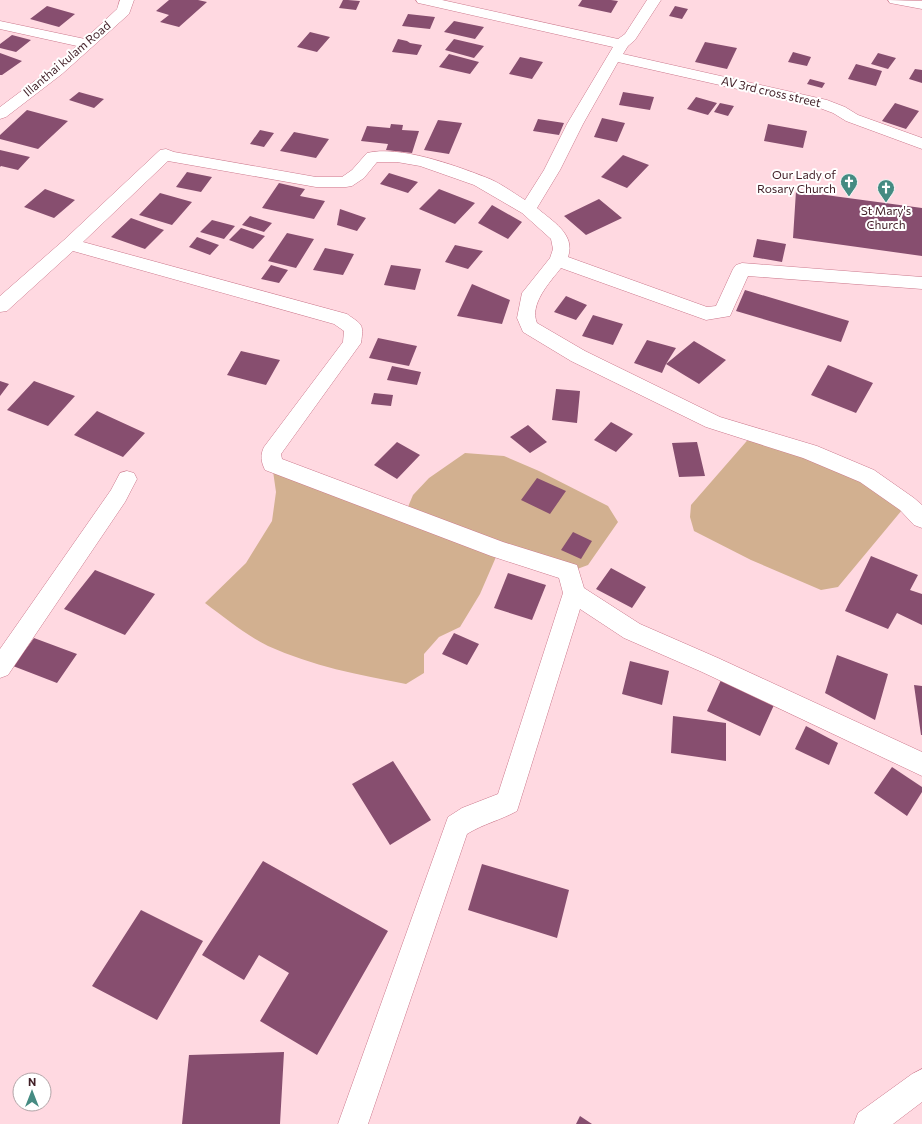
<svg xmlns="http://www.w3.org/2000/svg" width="922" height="1124" viewBox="0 0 922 1124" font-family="Commissioner,sans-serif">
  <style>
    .green { fill: #d2b090 }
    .building { fill: #874e6f }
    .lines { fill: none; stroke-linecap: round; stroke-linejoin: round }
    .street-casing { stroke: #cb788c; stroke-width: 1 }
    .street { fill: #fff; fill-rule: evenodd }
    .labels { text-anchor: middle; stroke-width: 4; stroke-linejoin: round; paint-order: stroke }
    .far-street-label { font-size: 12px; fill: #401e26; stroke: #fff }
    .far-poi-label { font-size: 12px; fill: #401e26; stroke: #fff; text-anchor: end }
  </style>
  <rect width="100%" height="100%" fill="#ffd9e1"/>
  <path class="green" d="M752,435L810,452L907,504L838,587L821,590L751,560L694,531L690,517L691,505Z
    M465,453L504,456L539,471L608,506L618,522L588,565L569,572L499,550L480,594L460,627L439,637L424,654V673L406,684C359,675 312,666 268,646C246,635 225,618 205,603L246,563L272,521L276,492L272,464L405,514L413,495L429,478Z"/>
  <path class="building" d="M169,0H198L207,2L179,27L160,22L169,15L156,11Z
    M343,0H348L360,1L356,10L339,8Z
    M582,0H611L618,1L611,13L578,6Z
    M47,6L75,14L59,27L30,19Z
    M675,6L688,9L682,19L669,16Z
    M408,14L435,17L430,29L402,26Z
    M454,21L484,27L475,39L444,32Z
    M310,32L330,37L317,52L297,47Z
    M12,35L31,40L16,52L0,48V44Z
    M398,39L407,41L410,43L422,45L417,55L392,52Z
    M454,39L484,46L474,58L445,50Z
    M705,42L737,48L727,69L695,62Z
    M793,52L811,57L807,66L788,62Z
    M0,53L22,61L2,75H0Z
    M878,53L896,58L888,69L871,64Z
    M449,54L479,62L470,74L439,67Z
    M520,57L543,62L532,79L509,74Z
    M856,64L882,71L876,86L848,79Z
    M915,69L922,70V83L909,79Z
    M810,79L825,83L822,88L807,84Z
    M79,92L104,99L94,108L69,100Z
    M623,92L654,97L650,110L619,105Z
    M696,97L717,103L708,115L687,109Z
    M720,103L734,106L728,116L714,112Z
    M895,103L919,111L906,129L882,121Z
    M27,110L68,121L38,149L0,139V135Z
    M602,118L625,123L617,142L594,137Z
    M538,119L564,123L559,135L533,131Z
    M438,120L462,123L449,154L424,150Z
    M391,124L403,125L402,130L419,131L412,153L386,150L388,144L361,141L367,126L390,128Z
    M768,124L807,131L803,148L764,141Z
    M260,130L274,133L264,147L250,144Z
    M294,132L329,139L316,158L280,151Z
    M0,150L30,157L18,170L1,166L0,167Z
    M623,155L649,165L627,188L601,177Z
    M187,172L212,177L201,192L176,187Z
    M389,173L418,182L408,193L380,184Z
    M279,183L305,189L300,196L325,201L314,219L262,208Z
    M45,189L75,200L54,218L24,207Z
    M439,189L475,203L455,224L419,209Z
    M796,191L922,208V256L793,238Z
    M160,193L192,202L172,225L139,215Z
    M599,199L622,218L586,235L564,216Z
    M492,205L522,222L508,239L478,223Z
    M340,209L366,218L357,231L337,225Z
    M250,216L272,223L264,232L242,225Z
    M131,218L164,230L145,249L111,237Z
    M212,220L235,226L224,239L200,232Z
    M241,228L265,236L253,249L229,240Z
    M287,233L314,239L296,268L268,261Z
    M197,237L219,245L210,255L189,247Z
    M757,239L786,244L782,262L753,257Z
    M455,245L483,251L468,269L445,262Z
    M325,248L354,254L343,275L313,270Z
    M271,265L288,270L279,283L261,279Z
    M391,265L421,269L415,290L384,285Z
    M472,284L510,300L502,324L457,316Z
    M745,290L849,321L841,342L736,311Z
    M566,296L587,305L576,320L554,312Z
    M593,315L623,324L613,345L582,336Z
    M378,338L417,346L409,366L369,358Z
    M647,340L676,348L666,364L694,341L726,360L699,384L666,364L662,373L634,363Z
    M241,351L280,360L266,385L227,375Z
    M828,365L873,383L856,413L811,395Z
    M392,366L421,372L417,385L387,380Z
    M0,381L9,384L0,396Z
    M34,381L75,396L48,426L7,410Z
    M556,389L580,391L577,423L552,420Z
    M374,393L393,395L391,406L371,404Z
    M97,411L145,433L123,457L74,435Z
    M611,422L633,434L616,452L594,440Z
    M528,425L547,442L530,453L510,437Z
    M397,442L420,455L397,479L374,465Z
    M697,442L705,476L679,477L672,443Z
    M537,478L566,491L550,514L521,500Z
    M573,532L592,541L581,559L561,550Z
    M871,556L918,575L910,590L922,594V625L897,613L888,629L845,611Z
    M611,568L646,587L632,608L596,589Z
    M95,570L155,594L125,635L64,609Z
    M508,573L546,585L532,620L494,608Z
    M454,633L479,644L467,665L442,654Z
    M34,638L77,654L57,683L13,666Z
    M837,655L888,674L875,720L825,693Z
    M630,661L669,671L662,705L622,694Z
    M721,680L774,705L760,736L707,711Z
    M914,685L922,686V735H921Z
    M673,716L726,723V761L671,753Z
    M806,726L838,743L829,765L795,749Z
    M393,761L431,820L390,845L352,784Z
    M892,767L922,787V792L907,816L874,793Z
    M263,861L388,931L317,1055L260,1021L289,973L259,955L244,980L202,955Z
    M482,864L569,890L557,938L468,910Z
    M141,910L203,941L157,1020L92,986Z
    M284,1052L280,1124H182L189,1055Z
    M580,1116L592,1124H576Z"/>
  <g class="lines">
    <g class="street-casing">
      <path id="street" d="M120,0H134L129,14L62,74L6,117L0,119V107L52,68L77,46L0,29V21L85,39L117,9Z
        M416,0H442L618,39L625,34L647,0H661L635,40L628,46L623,54L827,100L845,107L858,115L922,138V149L846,121L833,113L817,107L618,62L583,124L560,170L537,208C552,221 576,234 568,257L707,307L716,306L733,269L736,265L742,263L922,277V289L748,276L730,316L706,320L561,268C550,282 529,304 537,323L585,351L720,417L817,446L874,470L914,498L922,505V528L914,525L900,510L860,482L803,458L706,427L571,361L523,332L517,318L522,293L550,258L553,249L551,239L522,213L474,185L420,166L397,162H377L364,178L352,186L346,187H316L168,161L83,242L347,314C362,325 364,323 361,343L281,454L282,459L503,542L577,565L584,588L640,624L718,658L922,752V776L702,672L624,638L580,609L517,811C501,820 483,824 467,834L368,1124H338L448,817L462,808L498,794L563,593L559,578L491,556L265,470C261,462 260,455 264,447L343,342L344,331L334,324L73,251L7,311L0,312V296L64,240L160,150L166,149L174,152L316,177H342L352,170L367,153C399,145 454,165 485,177C499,182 512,192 525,200L544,170L567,124L613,47L423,4L418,3Z
        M888,0L922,1V9L890,3Z
        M127,471L134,473L137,479L125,502L8,675L0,678V649L111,490L120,473Z
        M922,1069V1102L893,1124H854L858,1113L912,1074Z"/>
    </g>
    <use href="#street" class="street"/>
  </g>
  <defs>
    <g id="church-pin" transform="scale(0.9)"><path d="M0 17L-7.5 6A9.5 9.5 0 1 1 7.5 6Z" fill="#458b82" stroke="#fff"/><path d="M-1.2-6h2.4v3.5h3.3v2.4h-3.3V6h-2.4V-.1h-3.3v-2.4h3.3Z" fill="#fff"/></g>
  </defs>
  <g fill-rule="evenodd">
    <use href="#church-pin" x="849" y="182"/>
    <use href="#church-pin" x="886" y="188"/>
  </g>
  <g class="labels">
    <g class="far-street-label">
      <text transform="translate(67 59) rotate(-40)" y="4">Illanthai kulam Road</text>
      <text transform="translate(771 92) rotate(13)" y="4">AV 3rd cross street</text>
    </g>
    <g class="far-poi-label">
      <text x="836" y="179">Our Lady of<tspan x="836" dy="14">Rosary Church</tspan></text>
      <text x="886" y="215" text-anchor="middle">St Mary's<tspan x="886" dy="14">Church</tspan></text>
    </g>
  </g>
  <g transform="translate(32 1092)"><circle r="19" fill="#ffffff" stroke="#b3a5a8"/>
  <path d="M0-3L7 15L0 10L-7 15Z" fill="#458b82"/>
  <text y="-6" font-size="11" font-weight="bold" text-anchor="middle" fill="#401e26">N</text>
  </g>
</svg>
